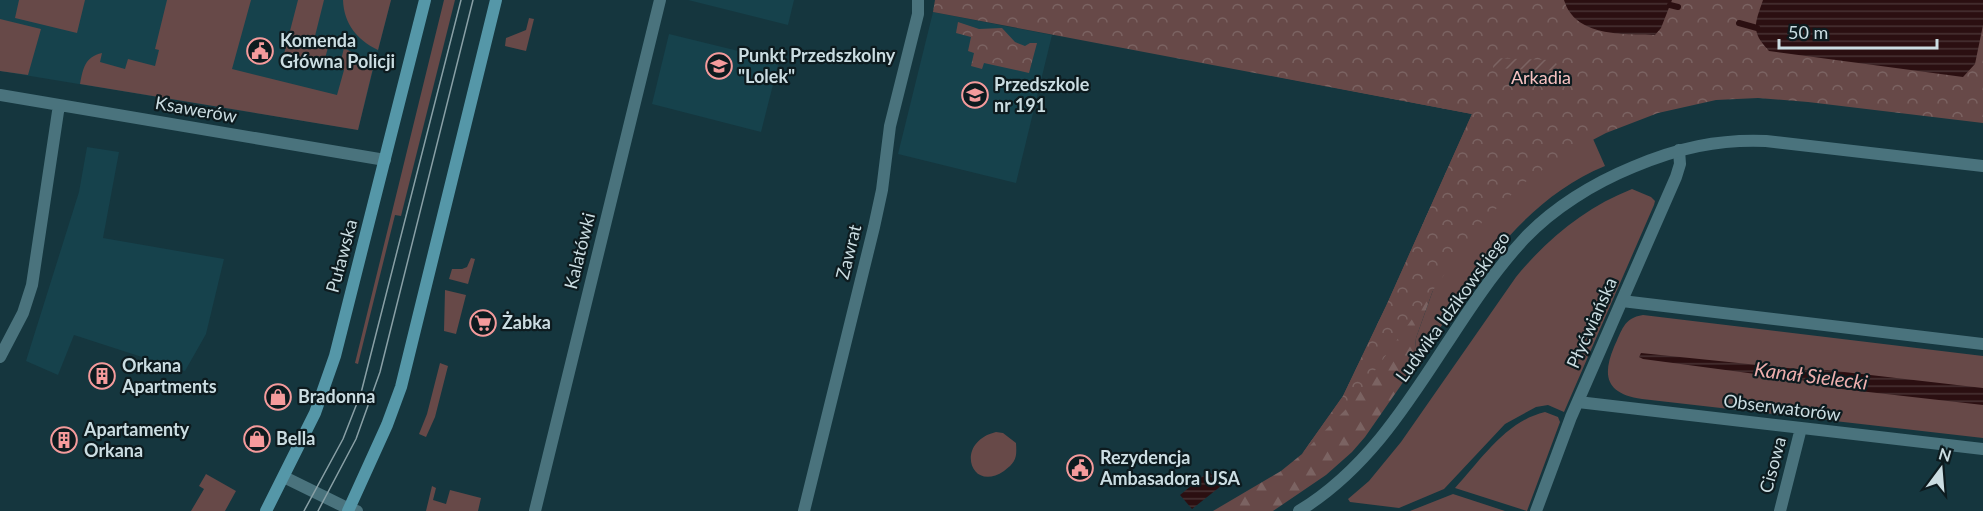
<svg xmlns="http://www.w3.org/2000/svg" width="1983" height="511" viewBox="0 0 1983 511" font-family="Lato,sans-serif">
  <style>
    .built { fill: #16424c }
    .grass { fill: #674948 }
    .forest { fill: url(#forest-firs) }
    .park { fill: url(#park-crowns) }
    .garden { fill: url(#garden-furrows) }
    .water { fill: url(#water-rules) }
    .lines { fill: none; stroke-linecap: round; stroke-linejoin: round }
    .stream { stroke: #2b0f11; stroke-width: 6 }
    .minor { stroke: #4a737d; stroke-width: 12 }
    .tertiary { stroke: #4a737d; stroke-width: 12 }
    .secondary { stroke: #5597a8; stroke-width: 12 }
    .tram { stroke: #89a0a6; stroke-width: 1.5 }
    .labels { text-anchor: middle; stroke-width: 4.5; stroke-linejoin: round; paint-order: stroke }
    .poi-label { font-size: 18px; font-weight: bold; fill: #cbdde2; stroke: #0d1b1f; text-anchor: start }
    .park-label { font-size: 18px; fill: #f7c2c1; stroke: #0d1b1f }
    .street-label { font-size: 18px; fill: #cbdde2; stroke: #0d1b1f }
    .water-label { font-size: 20px; font-style: italic; fill: #eeaead; stroke: #0d1b1f }
  </style>
  <defs>
    <pattern id="forest-firs" width="22" height="20" patternUnits="userSpaceOnUse" patternTransform="scale(1.5)"><rect width="22" height="20" fill="#674948"/><path d="M5 1l3.5 6h-7zM16 11l3.5 6h-7z" fill="#7b6362"/></pattern>
    <pattern id="park-crowns" width="20" height="18" patternUnits="userSpaceOnUse" patternTransform="scale(1.5)"><rect width="20" height="18" fill="#674948"/><path d="M2 6a3 3 0 1 1 6 0M12 15a3 3 0 1 1 6 0" fill="none" stroke="#7b6362"/></pattern>
    <pattern id="garden-furrows" width="10" height="10" patternUnits="userSpaceOnUse" patternTransform="scale(1.5)"><rect width="10" height="10" fill="#674948"/><path d="M-1 1l2-2M0 10L10 0M9 11l2-2" fill="none" stroke="#7b6362"/></pattern>
    <pattern id="water-rules" width="6" height="5" patternUnits="userSpaceOnUse" patternTransform="scale(1.5)"><rect width="6" height="5" fill="#2b0f11"/><path d="M0 2.5h6" fill="none" stroke="#483233"/></pattern>
  </defs>
  <rect width="100%" height="100%" fill="#15363e"/>
  <path class="built" d="M0,0H391L358,130L0,71Z
    M688,0H794L788,25Z
    M933,12L1052,35L1016,183L898,154Z
    M669,34L779,61L761,132L652,104Z
    M87,147L119,152L103,238L224,259L206,334L185,371L74,335L58,375L26,361L79,192Z"/>
  <path class="grass" d="M19,0H85L77,33L15,18Z
    M167,0H251L232,69L337,95L344,70L339,68L344,48L374,64L358,130L80,84C83,68 85,57 102,53L100,62L125,69L128,59L155,66L159,50L155,49Z
    M298,0H324L314,40L329,44L324,62L284,54Z
    M343,0H391L378,50C357,40 344,24 343,0Z
    M444,0H455L401,216L395,215L358,364L355,363Z
    M529,18L534,19L526,51L505,46L506,38L526,30Z
    M0,19L41,29L28,75L0,71Z
    M1563,71L1605,166C1515,203 1465,293 1413,368L1416,338L1486,141Z
    M1632,189L1651,197L1655,201L1654,205L1564,412L1548,405L1536,407L1505,424L1444,489L1399,508L1350,502L1348,499L1369,481L1401,442L1516,277C1547,239 1586,207 1632,189Z
    M471,258L475,259L468,284L449,279L452,269H462L467,267Z
    M445,290L466,295L456,334L444,331Z
    M1643,315L1983,356V438L1642,399C1608,394 1601,378 1614,347C1622,331 1623,318 1643,315Z
    M440,363L448,366L435,417L426,437L419,434L427,414Z
    M1545,412L1558,417L1560,422L1527,511L1455,488C1481,460 1506,421 1545,412Z
    M996,432L1003,433L1016,443C1017,458 1016,462 1004,471C970,494 954,442 996,432Z
    M206,474L236,491L225,511H191L204,489L199,486Z
    M432,486L436,488L433,500L446,504L450,490L481,498L478,511H426Z
    M1453,494L1505,511H1410Z"/>
  <path class="forest" d="M1087,40L1494,58L1486,141L1416,338L1413,368L1365,437L1352,452L1326,475L1273,511H1213L1281,471L1302,454L1343,396L1387,304L1472,114Z"/>
  <path class="park" d="M935,0H1983V123L1808,102L1758,98L1716,100L1658,113L1606,133L1562,156L1524,183L1483,221L1350,405L1302,454L1343,396L1387,304L1472,114L933,12Z
    M958,22L979,29L1002,28L1015,42L1025,46L1030,43H1037L1029,73L984,63L982,69L971,66L974,53L968,51L971,37L956,33Z"/>
  <path class="garden" d="M1494,58L1549,60L1554,61L1563,71L1493,68Z"/>
  <path class="water" d="M1564,0H1672L1661,28L1655,35C1623,34 1575,37 1564,0Z
    M1763,0H1983V25L1975,64L1963,77L1769,51C1750,31 1755,24 1763,0Z
    M1641,353L1816,371L1827,370L1983,388V405L1824,387L1815,382L1643,359L1639,357Z
    M1209,471L1221,486L1192,509L1180,495Z"/>
  <g class="lines">
    <path class="stream" d="M1670,5L1678,7
      M1739,23L1757,28"/>
    <path class="minor" d="M0,95L385,160
      M1622,301L1983,344
      M0,357L23,313L32,285L59,105
      M1578,402L1983,449
      M535,511L660,0
      M804,511L874,227L882,190L890,126L918,14V0
      M1536,511L1571,417L1676,177L1680,164L1679,150
      M1780,511L1801,428"/>
    <path class="tertiary" d="M284,477L349,509L357,511
      M1299,511C1403,448 1444,325 1524,239C1553,208 1594,183 1633,167C1678,148 1718,139 1766,141L1983,166"/>
    <path class="secondary" d="M266,511L315,413L335,356L425,0
      M348,511L387,425L401,387L496,0"/>
    <path class="tram" d="M304,511L343,439L361,393L461,0
      M318,511L356,439L380,372L473,0"/>
  </g>
  <defs>
    <g id="civic-ring" transform="scale(1.35)"><circle r="9.5" fill="#0d1b1f" stroke="#f59b9c" stroke-width="1.5"/><path d="M-.6-6.5H3V-4.5H.6V-3L4-1V1h2V6H-6V1h2V-1L-.6-3ZM-1.2 2.5V6h2.4V2.5Z" fill="#f59b9c"/></g>
    <g id="school-ring" transform="scale(1.35)"><circle r="9.5" fill="#0d1b1f" stroke="#f59b9c" stroke-width="1.5"/><path d="M0-5L7-2L0 1L-7-2ZM-4 1L0 2.5L4 1V4Q0 6-4 4Z" fill="#f59b9c"/></g>
    <g id="supermarket-ring" transform="scale(1.35)"><circle r="9.5" fill="#0d1b1f" stroke="#f59b9c" stroke-width="1.5"/><path d="M-6-5.5h2.5l.6 2H6L4.5 2H-2.5L-4.4-4H-6ZM-1.5 3.2a1.3 1.3 0 1 0 .1 0ZM3 3.2a1.3 1.3 0 1 0 .1 0Z" fill="#f59b9c"/></g>
    <g id="building-ring" transform="scale(1.35)"><circle r="9.5" fill="#0d1b1f" stroke="#f59b9c" stroke-width="1.5"/><path d="M-4-6H4V6H1V3H-1V6H-4ZM-2.5-4.3h1.7v1.8h-1.7ZM.8-4.3h1.7v1.8H.8ZM-2.5-1h1.7V.8h-1.7ZM.8-1h1.7V.8H.8Z" fill="#f59b9c"/></g>
    <g id="shop-ring" transform="scale(1.35)"><circle r="9.5" fill="#0d1b1f" stroke="#f59b9c" stroke-width="1.5"/><path d="M-5-2.5h2.3a2.7 3.5 0 0 1 5.4 0H5L5.5 6h-11ZM-1.5-2.5h3a1.5 2.3 0 0 0-3 0Z" fill="#f59b9c"/></g>
  </defs>
  <g fill-rule="evenodd">
    <use href="#civic-ring" x="260" y="51"/>
    <use href="#school-ring" x="719" y="66"/>
    <use href="#school-ring" x="975" y="95"/>
    <use href="#supermarket-ring" x="483" y="323"/>
    <use href="#building-ring" x="102" y="376"/>
    <use href="#shop-ring" x="278" y="397"/>
    <use href="#shop-ring" x="257" y="439"/>
    <use href="#building-ring" x="64" y="440"/>
    <use href="#civic-ring" x="1080" y="468"/>
  </g>
  <g class="labels">
    <g class="poi-label">
      <text x="280" y="47">Komenda<tspan x="280" dy="21">Główna Policji</tspan></text>
      <text x="738" y="62">Punkt Przedszkolny<tspan x="738" dy="21">"Lolek"</tspan></text>
      <text x="994" y="91">Przedszkole<tspan x="994" dy="21">nr 191</tspan></text>
      <text x="502" y="329">Żabka</text>
      <text x="122" y="372">Orkana<tspan x="122" dy="21">Apartments</tspan></text>
      <text x="298" y="403">Bradonna</text>
      <text x="84" y="436">Apartamenty<tspan x="84" dy="21">Orkana</tspan></text>
      <text x="276" y="445">Bella</text>
      <text x="1100" y="464">Rezydencja<tspan x="1100" dy="21">Ambasadora USA</tspan></text>
    </g>
    <g class="park-label">
      <text x="1541" y="84">Arkadia</text>
    </g>
    <g class="street-label">
      <text transform="translate(196 110) rotate(10)" y="6">Ksawerów</text>
      <text transform="translate(580 251) rotate(-76)" y="6">Kalatówki</text>
      <text transform="translate(849 252) rotate(-76)" y="6">Zawrat</text>
      <text transform="translate(342 256) rotate(-75)" y="6">Puławska</text>
      <text transform="translate(1453 307) rotate(-54)" y="6">Ludwika Idzikowskiego</text>
      <text transform="translate(1592 323) rotate(-66)" y="6">Płyćwiańska</text>
      <text transform="translate(1782 408) rotate(7)" y="6">Obserwatorów</text>
      <text transform="translate(1773 465) rotate(-75)" y="6">Cisowa</text>
    </g>
    <g class="water-label">
      <text transform="translate(1811 376) rotate(7)" y="7">Kanał Sielecki</text>
    </g>
  </g>
  <g transform="translate(1941 469) rotate(16)" stroke="#0d1b1f" stroke-width="4.5" paint-order="stroke">
  <path d="M0-4.5L10 22L0 15L-10 22Z" fill="#cbdde2"/>
  <text y="-9" font-size="16" font-weight="bold" text-anchor="middle" fill="#cbdde2">N</text>
  </g>
  <path d="M1779 39v9h158v-9" fill="none" stroke="#cbdde2" stroke-width="3"/>
  <text x="1788" y="39" font-size="18" fill="#cbdde2" stroke="#0d1b1f" stroke-width="4.5" paint-order="stroke">50 m</text>
</svg>
